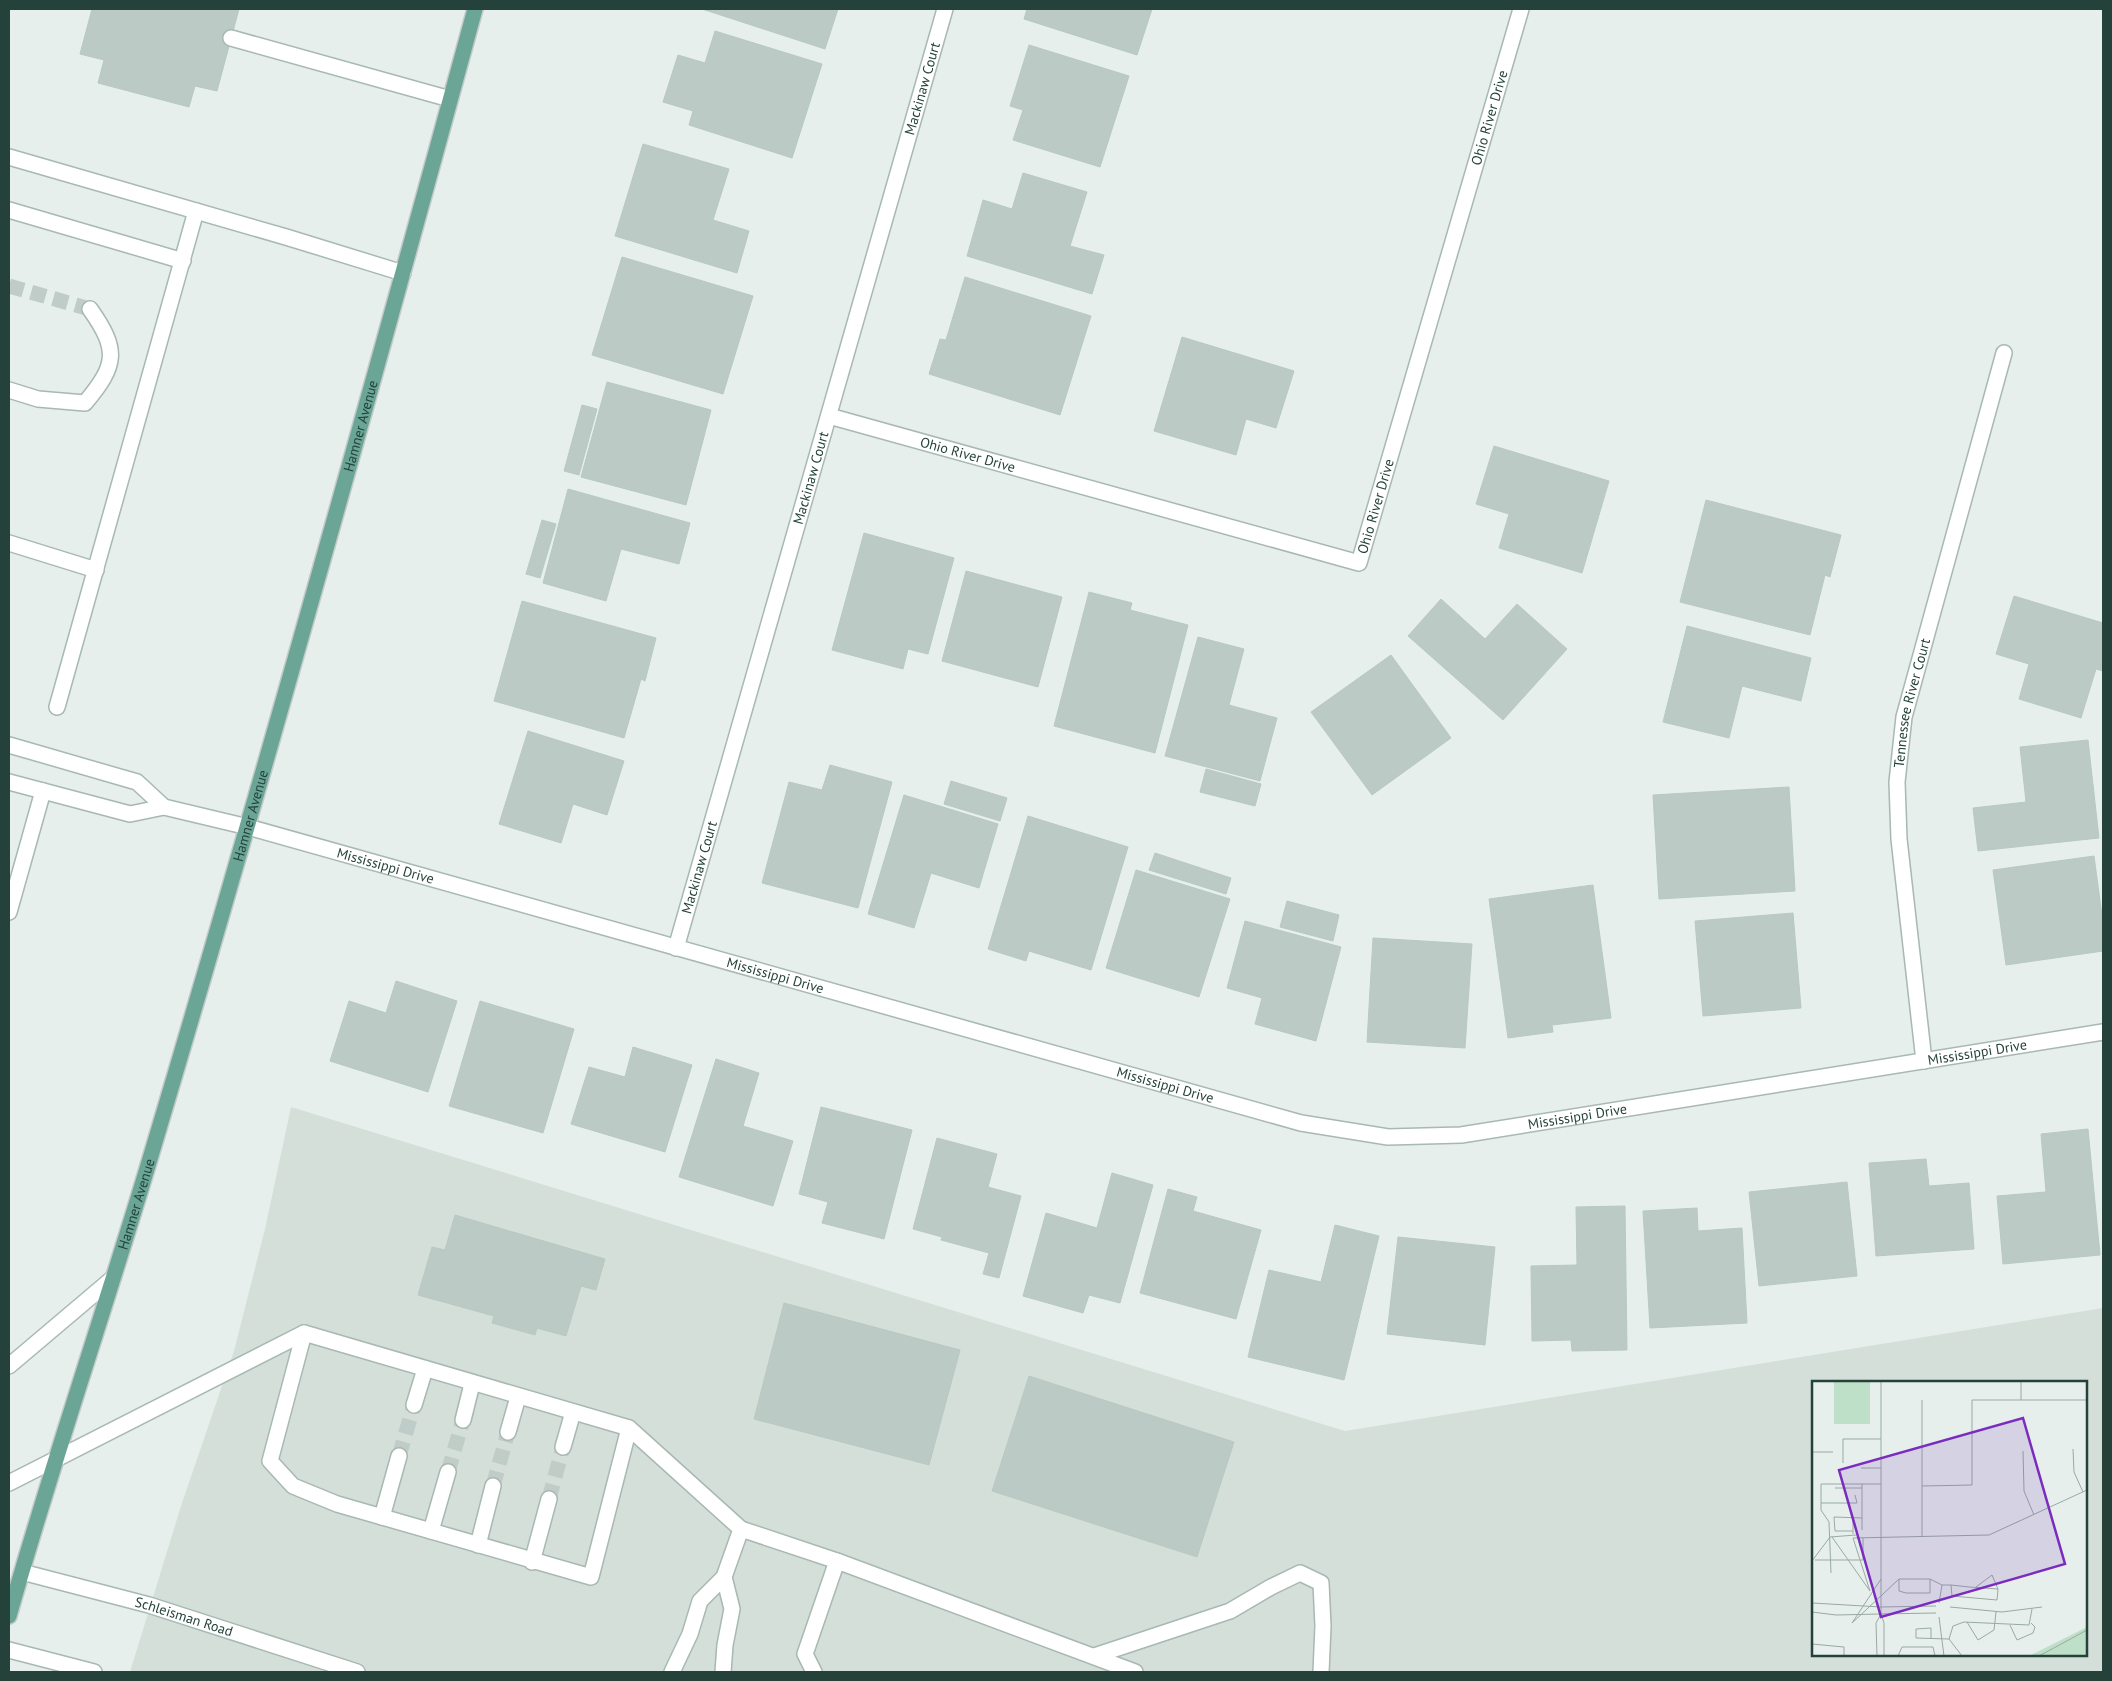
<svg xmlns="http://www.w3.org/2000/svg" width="2112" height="1681" viewBox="0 0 2112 1681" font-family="'PT Sans',sans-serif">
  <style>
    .built { fill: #d4dfda; fill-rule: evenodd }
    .building { fill: #bbcac4; stroke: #b8c9c2 }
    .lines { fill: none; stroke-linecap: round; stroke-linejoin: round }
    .minor-tunnel { stroke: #bfccc8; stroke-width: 15; stroke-dasharray: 15 8; stroke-linecap: butt }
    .minor-casing { stroke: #a8b8b2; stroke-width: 18 }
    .major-casing { stroke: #c2cac8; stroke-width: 18 }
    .minor { stroke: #fff; stroke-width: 15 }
    .major { stroke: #6aa596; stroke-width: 15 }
    .labels { text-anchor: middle; stroke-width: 5; stroke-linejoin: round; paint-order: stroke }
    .street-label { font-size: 14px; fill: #24423a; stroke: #f7fbf9 }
    .inset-road { fill: none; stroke: #98aaa4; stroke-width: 1 }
    .view { fill: #7b2cbf; fill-opacity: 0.15; stroke: #7b2cbf; stroke-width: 2.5 }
    .inset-edge { fill: none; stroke: #24423a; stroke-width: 2.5 }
  </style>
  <rect width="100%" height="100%" fill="#e6efeb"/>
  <path class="built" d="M291,1107L1345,1431L2103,1308V1672H130L181,1506L234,1351L265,1229ZM1813,1382H2086V1655H1813Z"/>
  <path class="building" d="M92,9H239L217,91L195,86L189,107L98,83L104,60L80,54Z
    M702,9H838L825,49Z
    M1027,9H1152L1137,55L1024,19Z
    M715,31L822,64L792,158L689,125L693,111L663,102L678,55L705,63Z
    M1029,45L1129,76L1100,167L1013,140L1023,110L1010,106Z
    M643,144L729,169L713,220L749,231L737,273L615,236Z
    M1023,173L1087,192L1070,246L1104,255L1092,294L967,256L983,200L1012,209Z
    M622,257L753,296L723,394L592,355Z
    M965,277L1091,316L1060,415L929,374L940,339L946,340Z
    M1182,337L1294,371L1276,428L1246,419L1236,455L1154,431Z
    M607,382L711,410L686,505L581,477Z
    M582,405L597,409L579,475L564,471Z
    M1494,446L1609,481L1582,573L1499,548L1509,514L1476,504Z
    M568,489L690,523L679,564L621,549L606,601L543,583Z
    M1706,500L1841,535L1830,577L1825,575L1810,635L1680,602Z
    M542,520L556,524L540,578L526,574Z
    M864,533L954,558L928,654L908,649L903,669L832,650Z
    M966,571L1062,597L1038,687L942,661Z
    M1089,592L1132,603L1130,610L1188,625L1155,753L1054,726Z
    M2014,596L2103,623V671L2096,669L2081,718L2019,699L2029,664L1996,654Z
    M1441,599L1485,639L1517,604L1567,649L1503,720L1408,636Z
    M522,601L656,638L645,681L641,679L624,738L494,701Z
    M1687,626L1811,658L1801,701L1742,686L1729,738L1663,722Z
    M1198,637L1244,649L1229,705L1277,718L1260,781L1165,756Z
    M1391,655L1451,738L1372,795L1311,712Z
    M528,731L624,761L607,815L573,804L561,843L499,824Z
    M2088,740L2099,838L1978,851L1973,808L2026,802L2020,747Z
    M830,765L892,782L858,908L762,883L789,782L822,790Z
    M1206,769L1261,784L1255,806L1200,792Z
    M951,781L1007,798L1000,821L944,804Z
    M1789,787L1795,891L1659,899L1653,795Z
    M904,795L998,824L979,888L931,873L914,928L868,914Z
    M1028,816L1128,847L1091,970L1029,951L1026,961L988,949Z
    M1155,853L1231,878L1226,894L1149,870Z
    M2094,856L2103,923V951L2006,965L1993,870Z
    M1136,870L1230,899L1199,997L1106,968Z
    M1593,885L1611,1018L1552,1025L1553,1032L1508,1038L1489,899Z
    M1287,901L1339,915L1333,941L1280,927Z
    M1793,913L1801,1008L1703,1016L1695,921Z
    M1245,921L1341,947L1316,1041L1255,1024L1262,998L1227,988Z
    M1373,938L1472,944L1465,1048L1367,1042Z
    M396,981L457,1001L428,1092L330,1061L349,1001L386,1013Z
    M480,1001L574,1029L543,1133L449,1106Z
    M633,1047L692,1065L665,1152L571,1124L589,1067L625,1077Z
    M716,1059L759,1073L743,1126L793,1141L773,1206L679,1177Z
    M821,1107L912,1130L884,1239L822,1223L828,1202L799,1194Z
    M2088,1129L2100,1255L2003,1264L1997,1196L2046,1192L2041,1134Z
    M937,1138L997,1154L988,1187L1021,1196L999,1278L983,1274L989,1253L941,1240L942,1237L913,1229Z
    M1926,1159L1929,1186L1969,1183L1974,1249L1876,1256L1869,1163Z
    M1112,1173L1153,1185L1120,1303L1089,1295L1083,1313L1023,1296L1046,1213L1097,1228Z
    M1847,1182L1857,1276L1759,1286L1749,1192Z
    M1168,1189L1197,1197L1193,1211L1261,1230L1236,1319L1140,1293Z
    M1625,1206L1627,1350L1572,1351L1571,1340L1532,1341L1531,1266L1577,1265L1576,1207Z
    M1697,1208L1698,1231L1742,1228L1747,1323L1650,1328L1643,1211Z
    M455,1215L605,1259L596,1290L581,1286L566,1336L537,1328L535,1335L492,1323L494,1316L418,1295L432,1247L445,1250Z
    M1335,1225L1379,1236L1344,1380L1248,1357L1269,1270L1321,1282Z
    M1398,1237L1495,1247L1485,1345L1387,1334Z
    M784,1303L960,1350L929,1465L754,1419Z
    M1029,1376L1234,1442L1197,1557L992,1491Z"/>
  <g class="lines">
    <path class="minor-tunnel" d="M9,286L90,309
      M399,1456L414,1405
      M448,1472L463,1420
      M493,1486L508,1432
      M549,1499L563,1447"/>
    <g class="minor-casing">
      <g id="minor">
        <path d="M231,38L450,99"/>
        <path d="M9,157L286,237L403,273"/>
        <path d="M9,210L183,261"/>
        <path d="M9,390L38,399L85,403C117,365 119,350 90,309"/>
        <path id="s1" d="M829,416L1359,563L1521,9"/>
        <path d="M9,543L96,570"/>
        <path d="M57,707L196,211"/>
        <path d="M9,745L137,782L164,807"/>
        <path id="s2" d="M9,782L130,814L164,807L248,827L1301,1123L1388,1137L1461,1135L2103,1032"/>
        <path d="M9,912L43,791"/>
        <path id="s3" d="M676,948L945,9"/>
        <path id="s4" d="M1924,1061L1899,839L1897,782L1904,717L2004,353"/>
        <path d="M304,1333L270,1461L293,1486L337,1504L591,1577L629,1428"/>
        <path d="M9,1366L113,1278"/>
        <path d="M414,1405L425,1369"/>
        <path d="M463,1420L472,1384"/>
        <path d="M508,1432L518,1397"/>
        <path d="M563,1447L573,1412"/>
        <path d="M9,1483L304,1333L629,1428L741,1529"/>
        <path d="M382,1517L399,1456"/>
        <path d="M431,1531L448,1472"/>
        <path d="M478,1545L493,1486"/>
        <path d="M532,1562L549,1499"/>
        <path id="s5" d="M22,1572L149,1605L357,1672"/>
        <path d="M9,1650L94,1672"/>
        <path d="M1094,1656L1230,1611L1271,1587L1300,1573L1321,1583L1323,1626L1321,1672"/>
        <path d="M672,1672L690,1634L700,1601L724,1577L741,1529L837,1561L1135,1672"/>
        <path d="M723,1672L725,1645L732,1609L724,1577"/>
        <path d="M814,1672L805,1654L837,1561"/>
      </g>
    </g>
    <g class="major-casing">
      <g id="major">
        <path id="s6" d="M9,1616C54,1457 108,1301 155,1142C267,766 372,388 475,9"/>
      </g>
    </g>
    <use href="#minor" class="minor"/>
    <use href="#major" class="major"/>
  </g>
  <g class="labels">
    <g class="street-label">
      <text dy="5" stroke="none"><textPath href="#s3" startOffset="894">Mackinaw Court</textPath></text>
      <text dy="5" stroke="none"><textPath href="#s1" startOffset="1014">Ohio River Drive</textPath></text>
      <text dy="5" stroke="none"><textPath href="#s6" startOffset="1241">Hamner Avenue</textPath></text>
      <text dy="5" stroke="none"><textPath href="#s1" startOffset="144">Ohio River Drive</textPath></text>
      <text dy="5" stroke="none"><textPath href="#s3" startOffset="489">Mackinaw Court</textPath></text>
      <text dy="5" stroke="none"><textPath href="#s1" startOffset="609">Ohio River Drive</textPath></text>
      <text dy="5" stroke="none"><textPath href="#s4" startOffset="361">Tennessee River Court</textPath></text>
      <text dy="5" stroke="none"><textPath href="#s6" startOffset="836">Hamner Avenue</textPath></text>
      <text dy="5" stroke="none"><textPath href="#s2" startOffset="389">Mississippi Drive</textPath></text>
      <text dy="5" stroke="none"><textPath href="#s3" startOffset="84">Mackinaw Court</textPath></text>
      <text dy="5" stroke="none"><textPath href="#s2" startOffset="794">Mississippi Drive</textPath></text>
      <text dy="5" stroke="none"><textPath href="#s2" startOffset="2024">Mississippi Drive</textPath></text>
      <text dy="5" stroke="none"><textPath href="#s2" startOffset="1199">Mississippi Drive</textPath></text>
      <text dy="5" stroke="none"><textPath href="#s2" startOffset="1619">Mississippi Drive</textPath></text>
      <text dy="5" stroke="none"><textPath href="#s6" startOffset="431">Hamner Avenue</textPath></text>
      <text dy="5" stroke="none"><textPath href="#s5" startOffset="168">Schleisman Road</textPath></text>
    </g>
  </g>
  <g transform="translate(1812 1381)">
    <rect width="275" height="275" fill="#e6efeb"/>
    <path d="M22,0H58V43H22Z" fill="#bfe0c8"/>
    <path d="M275,246V275H217Z" fill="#bfe0c8"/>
    <path class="inset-road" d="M69,0V233L72,242V275M209,0V19M110,19V155M0,52V71M261,68L262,91L271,111M211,70L212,110L222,134M0,71H21M31,82V58H69M49,87H69M50,103V149M110,105L160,104V19H275M23,107H50M9,122H45L43,114M41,150H23L22,136L50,137M41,153V136M20,156L58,210L41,157L177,154L275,109M3,179H51V157M0,180L18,156L44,154M19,192L17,141L9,129V103H69M69,198L40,242L87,198H118L130,204M87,198V210L94,212H118V198M164,206L180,194L186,208M0,222L69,226M127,222L130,204H139L157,206L186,208L185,219L140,215L139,204M69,226L124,225M138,226L190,231L230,226M0,231L24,234L69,233M69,233L124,232M127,236L132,275M155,241L166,259L182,249L184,231M198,244L205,259L221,252L223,246L219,242M119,257V247L104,248V257L137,258L150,275M137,258L141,245L152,241L217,244L220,228M0,263L32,266V275M65,275L64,242L69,233M86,275L90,266H121L123,275M227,275L275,249"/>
    <path class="view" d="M211,37L253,183L69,236L27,89Z"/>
    <rect width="275" height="275" class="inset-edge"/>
  </g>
  <rect width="2112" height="1681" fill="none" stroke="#24423a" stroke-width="20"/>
</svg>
